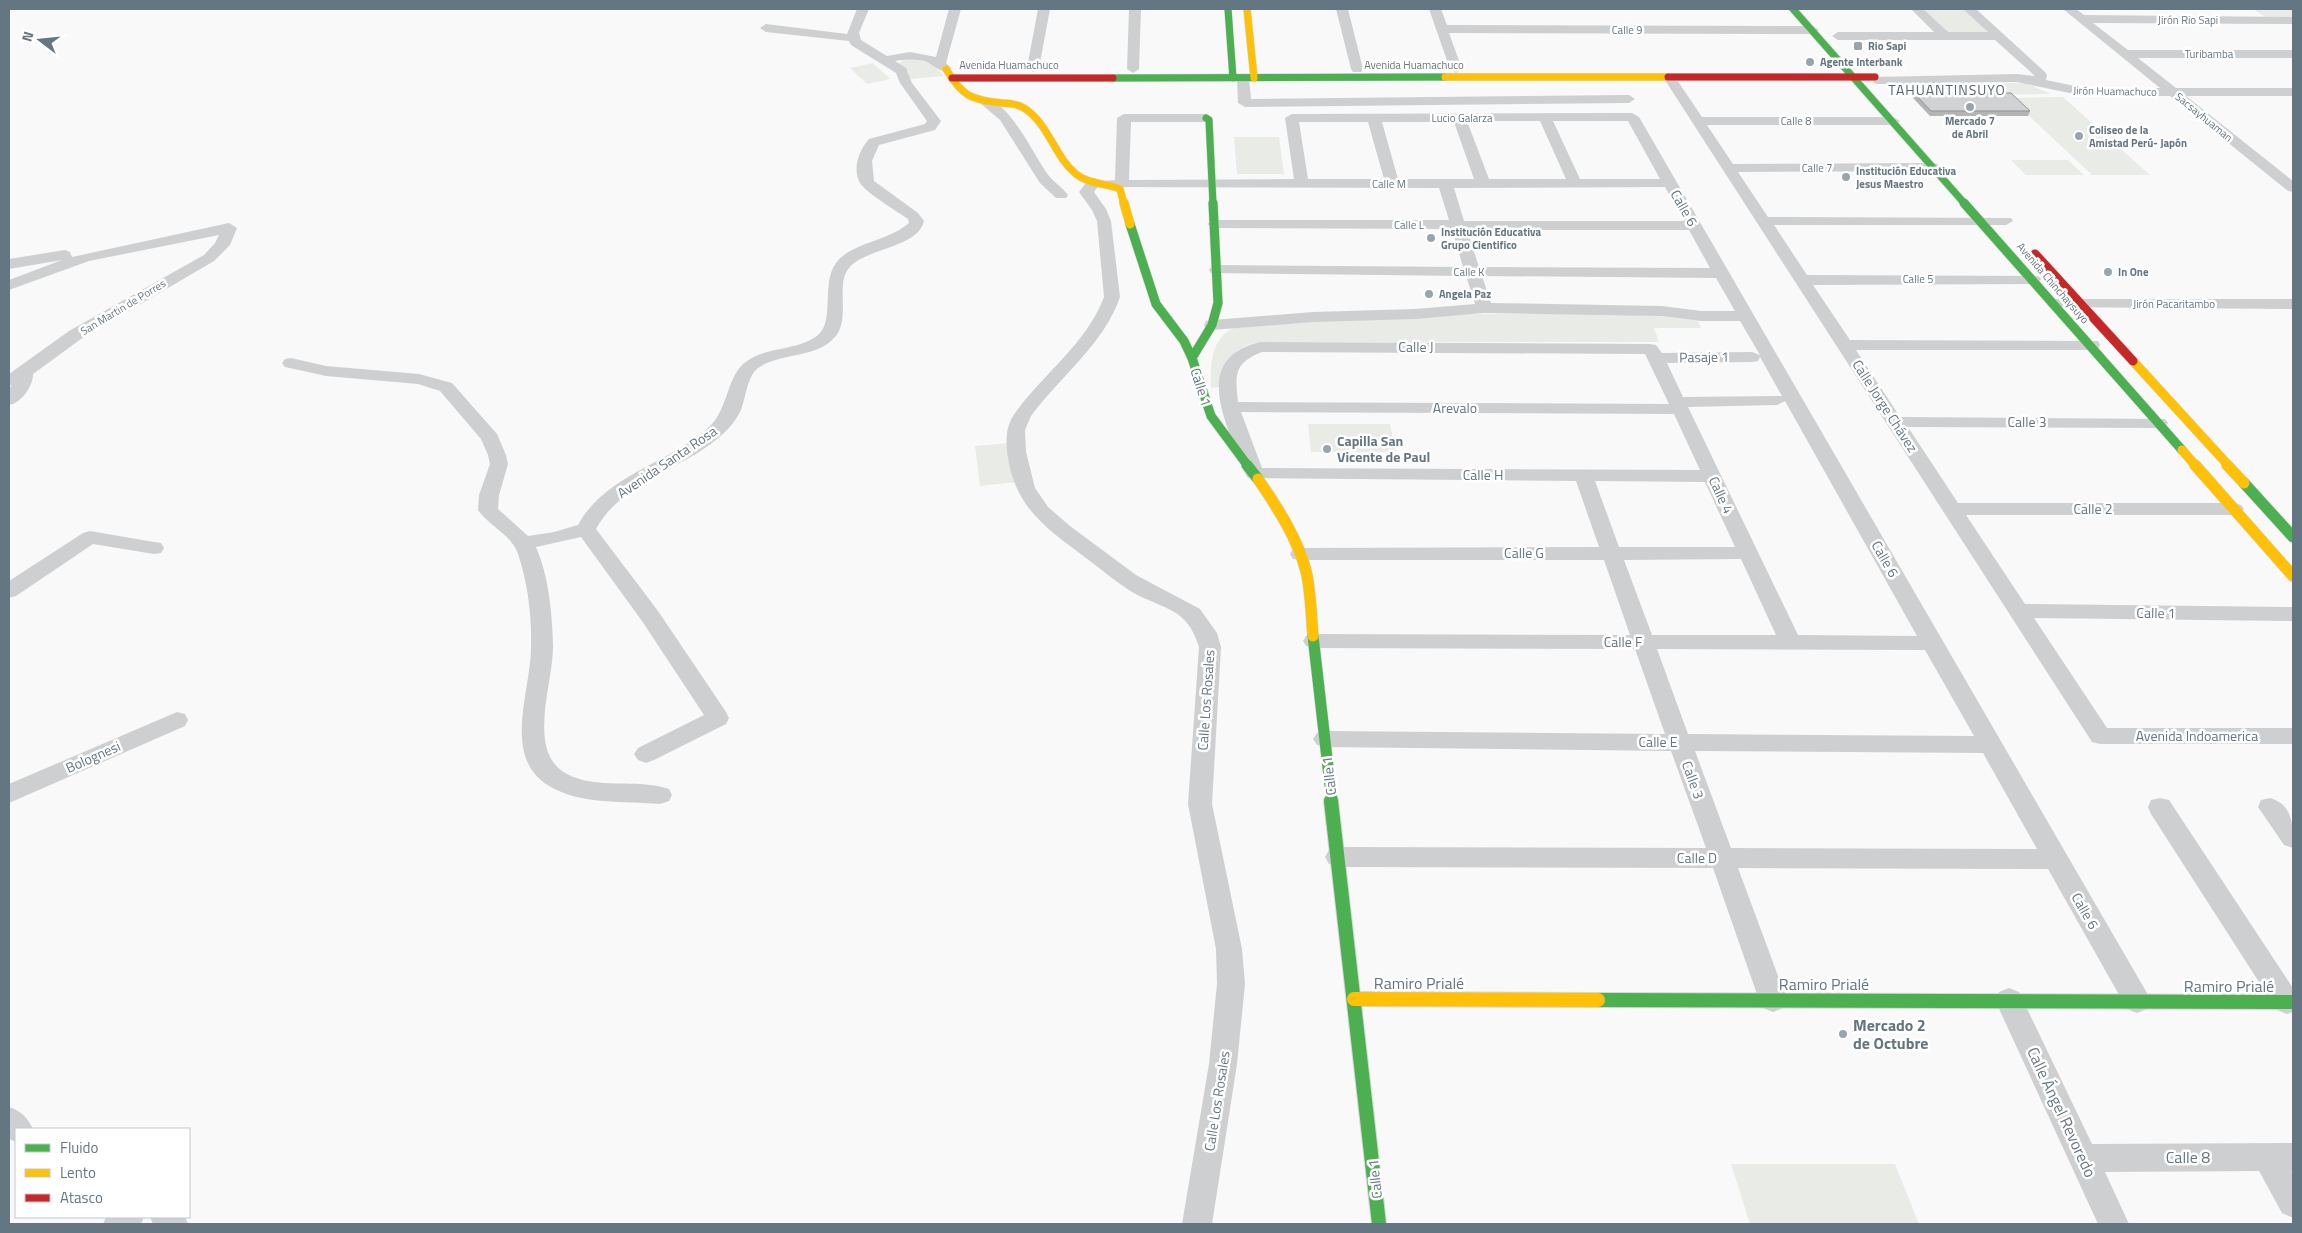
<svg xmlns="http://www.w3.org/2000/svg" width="2302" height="1233" viewBox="0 0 2302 1233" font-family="'Titillium Web',sans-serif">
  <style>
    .green { fill: #e8ebe6 }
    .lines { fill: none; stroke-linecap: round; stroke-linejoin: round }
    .fast-far3-casing { stroke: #d5d6d7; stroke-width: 8 }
    .fast-far2-casing { stroke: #d5d6d7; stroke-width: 10 }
    .fast-far1-casing { stroke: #d5d6d7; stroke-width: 12 }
    .fast-casing { stroke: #d5d6d7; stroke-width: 16 }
    .slow-far3-casing { stroke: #d5d6d7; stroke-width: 8 }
    .slow-far2-casing { stroke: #d5d6d7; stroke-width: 10 }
    .slow-far1-casing { stroke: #d5d6d7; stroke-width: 12 }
    .slow-casing { stroke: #d5d6d7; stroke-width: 16 }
    .jam-far1-casing { stroke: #d5d6d7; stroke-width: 8 }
    .jam-casing { stroke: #d5d6d7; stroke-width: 10 }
    .street { fill: #cecfd0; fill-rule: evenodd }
    .fast-far3 { stroke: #4caf50; stroke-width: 7 }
    .fast-far2 { stroke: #4caf50; stroke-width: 9 }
    .fast-far1 { stroke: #4caf50; stroke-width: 11 }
    .fast { stroke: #4caf50; stroke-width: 14 }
    .slow-far3 { stroke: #ffc107; stroke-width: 7 }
    .slow-far2 { stroke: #ffc107; stroke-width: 9 }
    .slow-far1 { stroke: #ffc107; stroke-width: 11 }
    .slow { stroke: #ffc107; stroke-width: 14 }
    .jam-far1 { stroke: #c62828; stroke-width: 7 }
    .jam { stroke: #c62828; stroke-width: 9 }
    .wall { fill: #b3b5b5 }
    .building { fill: #d0d2d3; stroke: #929394 }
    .poi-dot { fill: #99a4ac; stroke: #fff; stroke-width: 2 }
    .labels { text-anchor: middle; stroke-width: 5; stroke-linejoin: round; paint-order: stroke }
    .far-street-label { font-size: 11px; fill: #657683; stroke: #fff }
    .far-poi-label { font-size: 11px; font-weight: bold; fill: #657683; stroke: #fff; text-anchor: start }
    .far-quarter-label { font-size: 14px; letter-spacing: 1px; fill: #57646e; stroke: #fff }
    .street-label { font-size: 14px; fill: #657683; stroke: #fff }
    .poi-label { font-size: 14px; font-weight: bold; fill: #657683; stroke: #fff; text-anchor: start }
    .near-street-label { font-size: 16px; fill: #657683; stroke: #fff }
    .near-poi-label { font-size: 16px; font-weight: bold; fill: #657683; stroke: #fff; text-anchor: start }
  </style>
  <rect width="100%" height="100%" fill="#f9f9f9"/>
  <path class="green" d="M1920,9H1966L1994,34H1946Z
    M2253,9H2293V18H2267Z
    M906,58C922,60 933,63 944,76L910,79L908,71L899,63Z
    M873,63L890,79L867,84L850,68Z
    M2026,83L2051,94L1907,96L1897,86L1900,84Z
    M2063,97L2150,175H2092L2010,98Z
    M1234,137H1279L1284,174H1237Z
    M2011,160H2068L2084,175H2026Z
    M1647,314L1698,321L1701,328H1654L1659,342H1260C1235,345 1222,363 1219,387L1211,388C1210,367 1211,337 1234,328C1246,323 1290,323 1306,322C1419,312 1534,314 1647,314Z
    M1308,424H1390L1396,452H1311Z
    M1010,443L1017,482L980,486L975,446Z
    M1731,1164H1895L1919,1224H1750Z"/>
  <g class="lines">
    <g class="fast-far3-casing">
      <path id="fast-far3" d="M1228,9L1233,78
        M1793,9L1965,204
        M1113,78L1445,77
        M1206,118L1209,120L1213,204"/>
    </g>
    <g class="fast-far2-casing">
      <path id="fast-far2" d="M1213,203L1218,303L1212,325L1192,358L1211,416L1248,466
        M1964,203L2182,450
        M1130,224L1156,304L1184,341L1192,358"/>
    </g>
    <g class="fast-far1-casing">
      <path id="fast-far1" d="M1247,465L1258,479
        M2244,483L2293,537
        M1313,636L1332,802"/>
    </g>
    <g class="fast-casing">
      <path id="fast" d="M1331,801L1379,1224
        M1598,1000L2293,1002"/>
    </g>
    <g class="slow-far3-casing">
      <path id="slow-far3" d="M1247,9L1254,78
        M946,69C962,96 971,100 1002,103C1010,103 1017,104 1024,108C1049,124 1054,156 1076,174C1088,184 1106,183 1120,189L1124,204
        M1445,77H1668"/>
    </g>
    <g class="slow-far2-casing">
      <path id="slow-far2" d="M1124,203L1130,224
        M2133,361L2229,466
        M2182,450L2196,466"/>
    </g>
    <g class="slow-far1-casing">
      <path id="slow-far1" d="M2195,465L2293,576
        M2227,465L2244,483
        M1258,479C1277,507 1297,537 1306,571C1311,592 1311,614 1313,636"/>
    </g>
    <g class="slow-casing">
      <path id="slow" d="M1354,999L1598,1000"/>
    </g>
    <g class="jam-far1-casing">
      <path id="jam-far1" d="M1668,77H1875
        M952,78H1113"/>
    </g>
    <g class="jam-casing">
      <path id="jam" d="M2035,254L2133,361"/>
    </g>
    <path class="street" d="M857,9H869L859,33L861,40L887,56L910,52L936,57L949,9H961L946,63L951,68L949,71C939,73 933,64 924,61C914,59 905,59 895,61L906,68L912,83L941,121L935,130L879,145L872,161L874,181L918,213L924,221C918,248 865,248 849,268C835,284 851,319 835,337C816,359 781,352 758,368C747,377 746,397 741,410C736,421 727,431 717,439C680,470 620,484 596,529L658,611L726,712L729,718L726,724L654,760L646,763L638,760L634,754L638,748L704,715L642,621L581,537L536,547C549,577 552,613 553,645C554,682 525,752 567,774C597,790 636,778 669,789L672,795L669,801L660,804C625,801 580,805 549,786C501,757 531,691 531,648C532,618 528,583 518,554C511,534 490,527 478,510L479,495L490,464L488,455L481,439L440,391L418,384L326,376L285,367L282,363L285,359L291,358L326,366L419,374L452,383L497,434L506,455L508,464L499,495L498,509L528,536L554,532L578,525C605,475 668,464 708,428C729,410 726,375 747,361C768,346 798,351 818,335C835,321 821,283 836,263C850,243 889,241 909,223L908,219C898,212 865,192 860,183C852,169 859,150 869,139L925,124L927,121L900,83L896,73L851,45L849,41L766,32L760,28L766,24L847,34Z
      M1038,9H1050L1039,68L1033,72L1027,68Z
      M1129,9H1141L1139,69L1133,73L1127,69Z
      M1336,9H1348L1363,69L1361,72H1353L1351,69Z
      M1429,9H1441L1447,25L1813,26L1819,30L1813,34L1449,33L1462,69L1456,73L1450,69Z
      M1911,9H1923L1948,32H1988L1963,9H1976L2045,72L2047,75L2046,80L2084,88H2160L2063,9H2076L2084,15L2293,17V24L2093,23L2128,50H2293V58H2138L2176,88H2293V96H2186L2293,181V192L2288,191L2170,96H2084L2017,82L1878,84L1874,83L1872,80L1874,77L2017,74L2035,76L1995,40H1838L1832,36L1838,32H1934Z
      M1669,73L1673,74L1702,117H1893L1900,121L1893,125H1707L1733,164L1935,163L1942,167L1935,171L1738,172L1768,217L2011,218L2013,221L2006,225H1774L1807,275L2039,276L2041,279L2039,282L2033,284L1813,285L1850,340L2098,341L2100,345L2098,349L2092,350H1856L1900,417L2165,419L2168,423L2165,427L2159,428L1908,427L1958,503H2234L2241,505L2244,509L2241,513L2234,515H1966L2025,604L2293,607V621L2034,618L2107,728H2293V744H2100L2092,742L1663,77Z
      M1243,74L1249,78L1251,99L1629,95L1635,99L1629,103L1245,107L1238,103L1237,78Z
      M986,98C1012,105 1033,155 1049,176C1055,183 1063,188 1068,195L1066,198H1056L1040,183L1000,120L979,102Z
      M1632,113L1639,117L2147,993L2151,1001L2147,1009L2137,1013L2127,1009L2048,869L1738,868L1787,1000L1783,1008L1773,1012L1763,1008L1759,1000L1713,868L1338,867L1329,864L1325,857L1329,850L1338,847L1706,848L1671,751L1325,747L1317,745L1313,739L1317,733L1325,731L1665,734L1635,649L1314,648L1306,646L1303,641L1306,636L1314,634L1630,635L1604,560H1300L1293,559L1290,554L1293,549L1300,548L1599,547L1576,481L1248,478C1240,466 1235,449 1230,435C1215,394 1207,355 1260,342L1650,344L1656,345L1662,353L1752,352L1760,355L1740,321H1701L1662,316L1484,313L1415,319L1313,322L1212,330L1206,329L1204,325L1206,321L1212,320L1313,312L1415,309L1475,304L1466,276L1211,273L1209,270L1211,267L1217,265L1463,267L1452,229L1214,228L1207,224L1214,220H1449L1439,188L1103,187L1101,184L1103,181L1115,180L1117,118L1124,114H1206L1213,118L1206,122H1131L1129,180L1294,179L1285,118L1292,114ZM1467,121H1540L1566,179H1489ZM1553,121H1628L1660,179H1580ZM1299,122H1368L1384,179H1308ZM1382,122H1454L1474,179H1398ZM1665,187L1684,221H1464L1454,188ZM1467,230H1689L1710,268L1479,267ZM1482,276L1716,278L1735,311H1701L1662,306L1491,303ZM1262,352L1645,354L1669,404L1238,402C1235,374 1234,363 1262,352ZM1760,357L1782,396L1683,397L1667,363L1752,362L1758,361ZM1785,401L1917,636L1798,635L1688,407L1777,405ZM1241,412L1674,414L1700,470L1262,468ZM1595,481L1705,482L1735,547H1619ZM1741,559L1776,635H1652L1624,560ZM1657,649L1925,650L1974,736L1688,734ZM1695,751L1983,753L2037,849L1731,848Z
      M1094,178L1101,182L1094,192L1106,209L1111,221L1120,297C1104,344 1060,377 1031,416L1025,430L1026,452L1035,488L1048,507L1070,526L1136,575L1200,609L1217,633L1221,647L1212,804L1242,949L1245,984L1237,1064L1212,1224H1182L1209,1064L1217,984L1216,949L1188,804L1199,647C1187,607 1164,610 1132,592C1116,582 1101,569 1086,558C1050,531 1019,511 1009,464C1006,447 1004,431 1013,416C1041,375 1086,345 1104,297L1097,221L1092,210L1079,192L1089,179Z
      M229,223L237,228L230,245L214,261L81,339L33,374C33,387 21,403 9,405V389L12,385L9,386V374L69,331L204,255L215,243L219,235L89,261L9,290V280L62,260L9,269V259L65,250L70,252L72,257Z
      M2055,299H2293V309L2049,307L2047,304L2049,301Z
      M90,531L154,542L161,543L164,548L161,553L154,554L93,544L16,596L9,598V581L83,533Z
      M177,712L185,714L188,720L185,726L9,803V784Z
      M2160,798L2169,800L2293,988V1012L2287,1014L2277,1010L2151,814L2148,807L2151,800Z
      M2270,798C2294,805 2293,827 2293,848L2284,845L2258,807L2261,800Z
      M2009,988L2019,992L2092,1144L2293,1143V1171H2291L2293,1174V1218L2282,1213L2259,1171L2105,1172L2129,1224H2098L1995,1000L1999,992Z
      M9,1107C21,1111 27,1117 33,1129H16V1142L9,1139Z
      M106,1217H144L141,1224H103Z
      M150,1217H185L188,1224H153Z"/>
    <use href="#fast-far3" class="fast-far3"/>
    <use href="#fast-far2" class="fast-far2"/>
    <use href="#fast-far1" class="fast-far1"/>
    <use href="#fast" class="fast"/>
    <use href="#slow-far3" class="slow-far3"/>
    <use href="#slow-far2" class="slow-far2"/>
    <use href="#slow-far1" class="slow-far1"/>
    <use href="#slow" class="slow"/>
    <use href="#jam-far1" class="jam-far1"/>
    <use href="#jam" class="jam"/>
  </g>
  <path class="wall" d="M1914,93L2030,111L2028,116H1930L1913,98Z"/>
  <path class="building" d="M1914,93H2011L2030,111H1931Z"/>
  <g class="poi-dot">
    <rect x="1853" y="41" width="10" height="10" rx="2.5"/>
    <circle cx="1810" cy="62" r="5"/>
    <circle cx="1970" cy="107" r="5"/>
    <circle cx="2079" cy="136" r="5"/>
    <circle cx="1846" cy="177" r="5"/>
    <circle cx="1431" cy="238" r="5"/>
    <circle cx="2108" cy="272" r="5"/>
    <circle cx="1429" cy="294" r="5"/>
    <circle cx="1327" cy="449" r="5"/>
    <circle cx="1843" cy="1034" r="5"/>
  </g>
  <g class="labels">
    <g class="far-street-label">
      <text x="2188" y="24">Jirón Rio Sapi</text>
      <text x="1627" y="34">Calle 9</text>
      <text x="2209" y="58">Turibamba</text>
      <text x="1009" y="69">Avenida Huamachuco</text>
      <text x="1414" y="69">Avenida Huamachuco</text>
      <text transform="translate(2115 91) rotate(1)" y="4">Jirón Huamachuco</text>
      <text transform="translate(2204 117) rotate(39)" y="4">Sacsayhuaman</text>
      <text x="1462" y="122">Lucio Galarza</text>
      <text x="1796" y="125">Calle 8</text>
      <text x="1817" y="172">Calle 7</text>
      <text x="1389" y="188">Calle M</text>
      <text x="1409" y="229">Calle L</text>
      <text x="1469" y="276">Calle K</text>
      <text x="1918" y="283">Calle 5</text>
      <text transform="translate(2053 283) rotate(49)" y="4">Avenida Chinchaysuyo</text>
      <text x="2174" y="308">Jirón Pacaritambo</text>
      <text transform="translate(123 307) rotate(-31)" y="4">San Martin de Porres</text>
    </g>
    <g class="far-poi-label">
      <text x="1868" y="50">Rio Sapi</text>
      <text x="1820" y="66">Agente Interbank</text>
      <text x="1970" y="125" text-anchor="middle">Mercado 7<tspan x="1970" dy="13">de Abril</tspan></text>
      <text x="2089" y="134">Coliseo de la<tspan x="2089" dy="13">Amistad Perú- Japón</tspan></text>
      <text x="1856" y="175">Institución Educativa<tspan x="1856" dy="13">Jesus Maestro</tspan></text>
      <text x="1441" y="236">Institución Educativa<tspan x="1441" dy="13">Grupo Cientifico</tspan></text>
      <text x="2118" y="276">In One</text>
      <text x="1439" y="298">Angela Paz</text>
    </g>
    <g class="far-quarter-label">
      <text x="1947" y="95">TAHUANTINSUYO</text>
    </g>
    <g class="street-label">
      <text transform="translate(1684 208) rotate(60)" y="5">Calle 6</text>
      <text x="1416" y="352">Calle J</text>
      <text transform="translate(1704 357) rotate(-1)" y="5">Pasaje 1</text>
      <text transform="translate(1201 387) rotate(72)" y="5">Calle 1</text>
      <text transform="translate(1885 406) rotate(57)" y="5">Calle Jorge Chávez</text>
      <text x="1455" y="413">Arevalo</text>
      <text x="2027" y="427">Calle 3</text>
      <text transform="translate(667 462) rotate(-34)" y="5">Avenida Santa Rosa</text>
      <text x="1483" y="480">Calle H</text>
      <text transform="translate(1721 495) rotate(65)" y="5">Calle 4</text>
      <text x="2093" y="514">Calle 2</text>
      <text x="1524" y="558">Calle G</text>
      <text transform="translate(1885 559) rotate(60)" y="5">Calle 6</text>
      <text transform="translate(2156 613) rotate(1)" y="5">Calle 1</text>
      <text x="1623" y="647">Calle F</text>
      <text transform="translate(1206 700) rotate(-86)" y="5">Calle Los Rosales</text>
      <text x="2197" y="741">Avenida Indoamerica</text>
      <text x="1658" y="747">Calle E</text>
      <text transform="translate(93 757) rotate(-24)" y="5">Bolognesi</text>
      <text transform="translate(1329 776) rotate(-97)" y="5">Calle 1</text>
      <text transform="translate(1693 780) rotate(70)" y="5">Calle 3</text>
      <text x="1697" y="863">Calle D</text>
      <text transform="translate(2085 911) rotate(60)" y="5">Calle 6</text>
      <text transform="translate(1217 1101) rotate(-81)" y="5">Calle Los Rosales</text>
      <text transform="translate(1375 1179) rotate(-96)" y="5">Calle 1</text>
    </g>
    <g class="poi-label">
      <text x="1337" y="446">Capilla San<tspan x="1337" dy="16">Vicente de Paul</tspan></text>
    </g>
    <g class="near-street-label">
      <text x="1419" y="989">Ramiro Prialé</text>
      <text x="1824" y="990">Ramiro Prialé</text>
      <text x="2229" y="992">Ramiro Prialé</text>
      <text transform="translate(2062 1112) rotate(65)" y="6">Calle Ángel Revoredo</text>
      <text x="2188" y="1163">Calle 8</text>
    </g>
    <g class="near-poi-label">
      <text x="1853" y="1031">Mercado 2<tspan x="1853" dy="18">de Octubre</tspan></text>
    </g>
  </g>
  <rect width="2302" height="1233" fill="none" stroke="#657683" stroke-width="20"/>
  <rect x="15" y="1128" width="175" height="90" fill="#ffffff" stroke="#c1c8cd"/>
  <rect x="25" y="1144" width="25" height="8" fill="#4caf50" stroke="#c1c8cd"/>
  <text x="60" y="1153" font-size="15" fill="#657683">Fluido</text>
  <rect x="25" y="1169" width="25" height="8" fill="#ffc107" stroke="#c1c8cd"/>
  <text x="60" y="1178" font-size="15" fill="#657683">Lento</text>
  <rect x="25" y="1194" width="25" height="8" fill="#c62828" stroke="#c1c8cd"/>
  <text x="60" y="1203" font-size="15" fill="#657683">Atasco</text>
  <g transform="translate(40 40) rotate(286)" stroke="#ffffff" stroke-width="4" paint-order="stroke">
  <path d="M0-4L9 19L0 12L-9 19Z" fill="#657683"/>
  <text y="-8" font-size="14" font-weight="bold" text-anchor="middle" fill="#657683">N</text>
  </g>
</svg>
